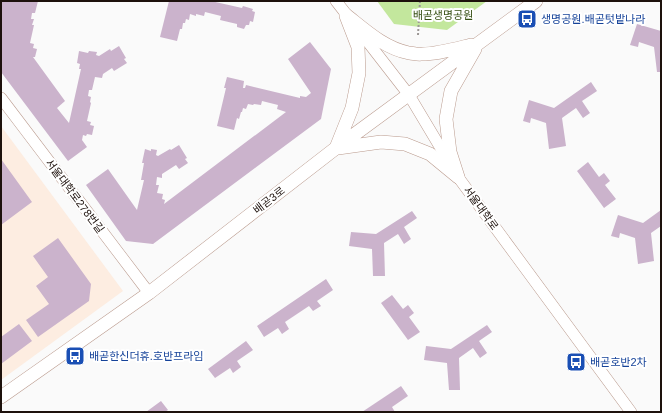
<svg xmlns="http://www.w3.org/2000/svg" width="662" height="413" viewBox="0 0 662 413" font-family="Helvetica,'Noto Sans KR',sans-serif">
  <style>
    .commercial { fill: #fdede1 }
    .green { fill: #c3e79d }
    .building { fill: #cbb3cc }
    .lines { fill: none; stroke-linecap: round; stroke-linejoin: round }
    .tertiary-casing { stroke: #ba9a8d; stroke-width: 12 }
    .secondary-casing { stroke: #ba9a8d; stroke-width: 14 }
    .path { stroke: #9c9795; stroke-width: 2; stroke-dasharray: 2 2; stroke-linecap: butt }
    .tertiary { stroke: #fff; stroke-width: 11 }
    .secondary { stroke: #fff; stroke-width: 13 }
    .labels { text-anchor: middle; stroke-width: 4; stroke-linejoin: round; paint-order: stroke }
    .park-label { font-size: 11px; fill: #364f13; stroke: #fff }
    .transit-label { font-size: 11px; fill: #164399; stroke: #fff; text-anchor: start }
    .street-label { font-size: 11px; fill: #1d110c; stroke: #fff }
  </style>
  <rect width="100%" height="100%" fill="#fafafa"/>
  <path class="commercial" d="M1,126L123,291L1,380Z"/>
  <path class="green" d="M377,1H487L447,30L394,24Z"/>
  <path class="building" d="M1,1H38L35,13H32L31,19H34L32,25H34L30,43L34,44L33,48L37,49L35,57H33L65,101L57,108L69,123L81,69H79L80,64L77,63L79,51L88,53L89,51L97,52L96,55L99,56L110,49L111,51L119,46L126,58L124,59L127,63L114,71L112,68L103,74L102,78L95,77L92,90H89L88,96L91,97L90,102L91,103L87,121L91,122L90,125L94,126L92,135L87,134L86,136L83,135L82,140L87,147L68,161L1,72Z
    M169,1H211L242,8L243,6L253,9L252,11L255,12L253,22L250,21L249,25H246L244,29L237,27V24L220,20L221,16L205,12L204,16L196,14V16L190,14L189,20L186,19L185,23H183L182,29H180L177,41L160,37Z
    M637,24L661,31V72H657L654,47L639,42L638,47L630,45Z
    M310,42L331,69L321,119L153,244L126,241L86,185L108,169L137,210L144,180H141L144,163H142L145,149L151,151V149L157,150L156,155L158,156L170,149L171,150L179,145L187,158L185,159L188,163L179,169L176,165L162,174V178L157,177L156,185H159L157,193L163,194L162,199L165,200L164,204L286,112L277,109L278,105L262,101L261,105L254,104L253,105L248,104L246,109L243,108L242,112H241L239,119L237,118L234,130L217,126L226,88H224L227,77L244,81L243,88H245L246,85L300,98V96L306,97L311,93L288,59Z
    M591,82L597,91L582,101L590,113L583,118L576,108L562,118L566,146L549,149L546,123L531,118L530,123L523,121L529,100L554,108Z
    M1,159L32,202L1,225Z
    M588,162L599,177L604,173L610,181L605,185L616,199L604,208L577,171Z
    M661,210V226L651,233L654,261L638,264L635,238L620,233L619,238L611,236L618,215L643,223Z
    M412,211L417,218L404,227L411,239L404,244L398,234L384,243L385,276H373L372,249L349,246L351,232L376,234Z
    M58,238L91,284L89,301L38,337L26,320L49,304L36,286L48,277L33,256Z
    M326,279L333,290L317,301L321,306L313,311L309,306L285,322L289,329L282,334L278,328L264,337L257,326Z
    M392,295L403,309L408,305L414,313L409,317L420,332L408,340L381,303Z
    M19,324L32,341L1,364V337Z
    M487,325L492,332L479,341L487,353L480,358L473,348L459,358L460,390H449L447,363L424,360L426,346L451,349Z
    M246,341L253,350L237,361L241,367L233,373L230,368L215,378L208,369Z
    M401,386L408,396L392,407L395,412H362Z
    M161,401L168,410L165,412H146Z"/>
  <g class="lines">
    <g class="tertiary-casing">
      <path id="tertiary" d="M336,1L409,95L458,177L631,412
        M1,98L149,293"/>
    </g>
    <g class="secondary-casing">
      <path id="secondary" d="M346,15C365,30 384,48 409,53C413,53 418,55 422,54C438,54 455,49 471,45
        M336,148L352,108L359,73L358,47L346,16
        M338,148L381,142L405,144L430,154L458,177
        M458,177L450,152L446,119L451,91L475,49
        M1,397L149,293L336,148L536,1"/>
    </g>
    <path class="path" d="M418,35L420,1"/>
    <use href="#tertiary" class="tertiary"/>
    <use href="#secondary" class="secondary"/>
  </g>
  <defs>
    <g id="bus-square" transform="scale(1)"><rect x="-9" y="-9" width="18" height="18" rx="4" fill="#1a4fb4" stroke="#fff"/><path d="M-5-6H5V4H4V6H2V4H-2V6H-4V4H-5ZM-3.5-4V0h7V-4ZM-3.5 1.2v1.5H-2V1.2ZM2 1.2v1.5H3.5V1.2Z" fill="#fff"/></g>
  </defs>
  <g fill-rule="evenodd">
    <use href="#bus-square" x="527" y="19"/>
    <use href="#bus-square" x="75" y="356"/>
    <use href="#bus-square" x="576" y="362"/>
  </g>
  <g class="labels">
    <g class="park-label">
      <text x="443" y="19">배곧생명공원</text>
    </g>
    <g class="transit-label">
      <text x="541" y="23">생명공원.배곧텃밭나라</text>
      <text x="89" y="360">배곧한신더휴.호반프라임</text>
      <text x="590" y="366">배곧호반2차</text>
    </g>
    <g class="street-label">
      <text transform="translate(75 196) rotate(53)" y="4">서울대학로278번길</text>
      <text transform="translate(269 200) rotate(-38)" y="4">배곧3로</text>
      <text transform="translate(481 208) rotate(54)" y="4">서울대학로</text>
    </g>
  </g>
  <rect width="662" height="413" fill="none" stroke="#1d110c" stroke-width="4"/>
</svg>
